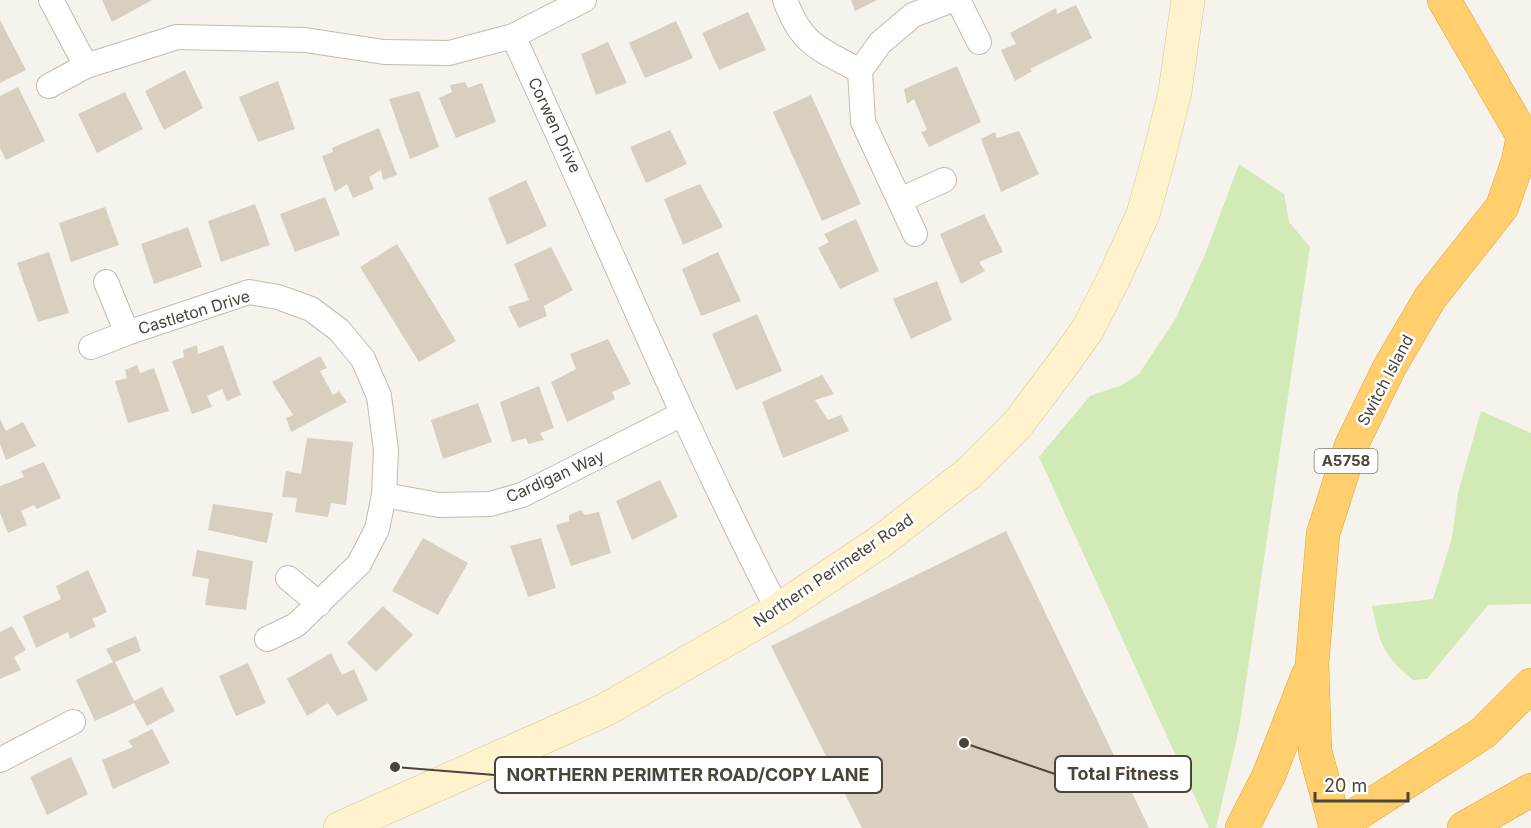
<svg xmlns="http://www.w3.org/2000/svg" width="1531" height="828" viewBox="0 0 1531 828" font-family="Inter,sans-serif">
  <style>
    .green { fill: #d2eab5 }
    .building { fill: #d8cfc1 }
    .lines { fill: none; stroke-linecap: round; stroke-linejoin: round }
    .street-casing { stroke: #c2bbae; stroke-width: 26 }
    .secondary-casing { stroke: #d6c79b; stroke-width: 34 }
    .highway-casing { stroke: #e0a43c; stroke-width: 34 }
    .street { stroke: #fff; stroke-width: 24 }
    .secondary { stroke: #fff3cd; stroke-width: 33 }
    .highway { stroke: #ffcf6e; stroke-width: 33 }
    .labels { text-anchor: middle; stroke-width: 5; stroke-linejoin: round; paint-order: stroke }
    .shield { fill: #fff; stroke: #817c74; stroke-width: 1.5 }
    .shield-label { font-size: 15px; font-weight: bold; fill: #4b4439 }
    .street-label { font-size: 16px; fill: #4b4439; stroke: #fff }
    .leader { fill: none; stroke: #4b4439; stroke-width: 2 }
    .callout-dot { fill: #4b4439; stroke: #fff; stroke-width: 2 }
    .callout { fill: #fff; stroke: #4b4439; stroke-width: 2 }
    .callout-label { font-size: 18px; text-anchor: middle; font-weight: bold; fill: #4b4439 }
  </style>
  <rect width="100%" height="100%" fill="#f6f3ec"/>
  <path class="green" d="M1239,164L1284,194L1289,222L1310,247L1239,729L1216,828H1209L1039,457L1090,396L1122,385L1139,374L1176,318L1206,252Z
    M1481,411L1531,433V604L1488,605L1427,679L1413,680C1382,654 1380,644 1372,606L1433,599L1452,538L1458,493Z"/>
  <path class="building" d="M102,0H152L112,22Z
    M851,0H877L855,11Z
    M1076,5L1092,38L1030,69L1032,71L1015,81L1001,50L1016,44L1010,33L1056,8L1057,14Z
    M748,12L766,50L719,70L702,33Z
    M0,20L26,70L0,83Z
    M676,21L693,58L645,78L629,43Z
    M608,42L627,83L596,95L581,54Z
    M957,66L981,122L929,147L921,132L927,130L914,99L907,104L904,89Z
    M185,70L203,108L164,130L145,91Z
    M278,81L295,129L258,142L239,97Z
    M465,82L468,88L482,83L496,122L456,138L439,98L452,92L450,85Z
    M18,87L45,141L6,160L0,148V96Z
    M419,91L439,147L410,159L389,99Z
    M125,92L143,129L97,153L78,114Z
    M811,95L861,204L822,221L773,112Z
    M379,128L397,175L383,180L381,170L369,177L374,189L353,198L347,184L335,192L322,156L333,152L332,148Z
    M670,130L687,164L646,183L630,147Z
    M1019,131L1039,174L1001,192L981,139L995,132L997,138Z
    M526,180L547,226L507,245L488,198Z
    M700,184L723,227L683,245L664,199Z
    M325,197L340,235L295,252L280,214Z
    M255,204L270,245L221,262L208,221Z
    M105,207L119,245L71,262L59,223Z
    M984,214L1003,252L979,262L985,271L961,284L940,234Z
    M856,219L879,271L840,289L818,248L829,242L824,234Z
    M188,227L202,267L154,284L141,244Z
    M397,244L456,341L419,362L360,267Z
    M551,247L573,290L544,306L547,316L519,328L508,307L529,300L514,264Z
    M49,252L69,313L38,322L17,263Z
    M718,252L741,301L701,316L682,269Z
    M937,281L952,320L911,339L893,299Z
    M757,314L782,371L736,390L712,334Z
    M608,339L631,384L612,392L615,399L567,422L551,382L576,369L570,354Z
    M197,345L198,354L223,345L241,395L227,401L222,389L207,396L212,407L192,414L172,361L184,357L183,350Z
    M320,356L327,368L320,371L333,395L339,391L347,402L291,432L286,418L293,415L272,382Z
    M137,365L140,373L154,368L169,411L128,423L115,381L127,378L125,370Z
    M822,375L834,394L815,400L828,420L841,415L849,431L783,458L762,402Z
    M539,386L554,428L540,433L544,440L528,444L526,438L512,442L500,402Z
    M478,403L492,442L443,459L431,420Z
    M0,419L6,431L23,422L36,446L6,460L0,444Z
    M307,438L353,442L346,505L331,503L328,517L295,512L297,498L282,497L286,471L301,474Z
    M44,462L61,498L37,509L34,505L21,511L27,525L8,533L0,513V486L24,477L21,471Z
    M660,480L678,517L632,540L616,501Z
    M213,504L273,513L267,543L208,530Z
    M581,510L585,515L599,512L611,553L571,566L556,525L569,521V515Z
    M1006,531L1149,828H862L771,646Z
    M423,538L468,563L438,615L392,591Z
    M541,538L556,588L528,597L510,546Z
    M197,550L253,561L246,610L205,605L209,579L192,576Z
    M88,570L107,612L92,619L96,626L70,639L68,632L36,648L23,616L61,599L56,586Z
    M383,606L413,635L376,672L347,643Z
    M12,626L26,650L14,657L21,670L0,679V632Z
    M136,636L141,651L115,662L134,701L162,687L175,711L147,726L134,703L95,721L76,680L113,662L106,649Z
    M331,653L342,675L354,669L368,700L337,716L328,703L307,716L287,679Z
    M248,663L266,703L236,716L219,676Z
    M152,729L170,763L113,789L102,760L133,747L128,741Z
    M71,757L88,794L47,815L30,777Z"/>
  <g class="lines">
    <g class="street-casing">
      <path id="street" d="M51,0L86,66
        M785,0C802,46 820,49 860,71
        M958,0L979,42
        M513,36L584,0
        M49,86L86,66L177,37L305,40L384,52L449,53L513,36C602,227 681,423 778,610
        M900,200L944,180
        M915,234L863,122L860,71L880,43L913,15L952,0
        M106,282L127,333L249,292L278,297L311,309L339,330L363,359L379,396L386,450L384,495L377,529L359,564L296,625L267,639
        M91,347L127,333
        M384,495L439,505L490,504L522,495L682,414
        M288,578L319,604
        M0,760L73,722"/>
    </g>
    <g class="secondary-casing">
      <path id="secondary" d="M340,828L605,710L778,610L880,542L969,473L1017,425L1060,368L1088,329L1115,276L1143,214L1157,164L1175,92L1188,0"/>
    </g>
    <g class="highway-casing">
      <path id="highway" d="M1444,0L1531,150
        M1242,828L1269,775L1308,675
        M1335,828L1483,733L1531,685
        M1336,828L1315,751L1312,664L1323,534L1351,446L1389,368L1430,298L1502,207L1518,161L1523,136
        M1464,828L1531,790"/>
    </g>
    <use href="#street" class="street"/>
    <use href="#secondary" class="secondary"/>
    <use href="#highway" class="highway"/>
  </g>
  <g class="labels">
    <rect class="shield" x="1314.5" y="449" width="63" height="24" rx="4.5"/>
    <g class="shield-label">
      <text x="1346" y="466">A5758</text>
    </g>
    <g class="street-label">
      <text transform="translate(555 125) rotate(65)" y="6">Corwen Drive</text>
      <text transform="translate(194 312) rotate(-17)" y="6">Castleton Drive</text>
      <text transform="translate(1385 380) rotate(-62)" y="6">Switch Island</text>
      <text transform="translate(555 476) rotate(-24)" y="6">Cardigan Way</text>
      <text transform="translate(833 570) rotate(-34)" y="6">Northern Perimeter Road</text>
    </g>
  </g>
  <path class="leader" d="M964 743L1055 774M395 767L495 775"/>
  <g class="callout-dot">
    <circle cx="964" cy="743" r="6"/>
    <circle cx="395" cy="767" r="6"/>
  </g>
  <g class="callout">
    <rect x="1055" y="756" width="136" height="36" rx="6"/>
    <rect x="495" y="757" width="387" height="36" rx="6"/>
  </g>
  <g class="callout-label">
    <text x="1123" y="780">Total Fitness</text>
    <text x="688" y="781">NORTHERN PERIMTER ROAD/COPY LANE</text>
  </g>
  <path d="M1315 792v9h93v-9" fill="none" stroke="#4b4439" stroke-width="3"/>
  <text x="1324" y="792" font-size="18" fill="#4b4439" stroke="#ffffff" stroke-width="4.5" paint-order="stroke">20 m</text>
</svg>
